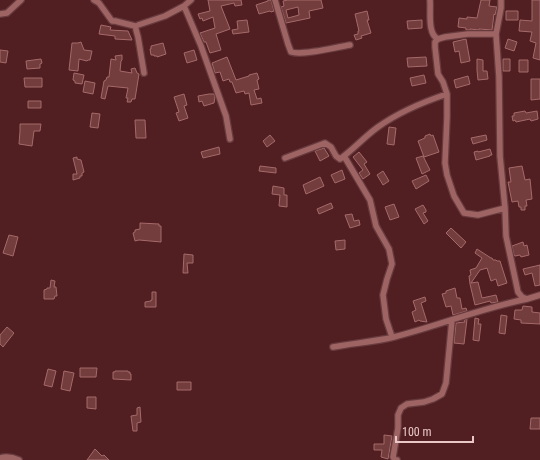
<svg xmlns="http://www.w3.org/2000/svg" width="540" height="460" viewBox="0 0 540 460" font-family="'Roboto Condensed',sans-serif">
  <style>
    .building { fill: #733c3d; stroke: #a56a6a; fill-rule: evenodd }
    .lines { fill: none; stroke-linecap: round; stroke-linejoin: round }
    .minor-casing { stroke: #673b3e; stroke-width: 8 }
    .minor { stroke: #9e6363; stroke-width: 5.5 }
  </style>
  <rect width="100%" height="100%" fill="#511e21"/>
  <path class="building" d="M208,0H241L242,5L235,6L234,3L221,6L230,29L216,34L221,50L210,53L206,42H204L200,33L215,28L213,17L203,21L202,18L200,19L198,14L210,11Z
    M268,0H271L274,11L271,12L270,11L259,14L256,5L268,1Z
    M288,0H321L323,8L309,11L310,18L286,23L281,7L284,6L283,1ZM298,7L299,15L288,18L286,10Z
    M481,0H490L489,6L497,7L495,15L494,14L492,30L479,29V30L470,29V30H466V28L458,27L459,18L467,19V17L477,18Z
    M532,0H540V60L533,58L536,43L530,41L532,32L519,31L520,20L532,21Z
    M367,11L369,20H367L371,33L361,36L362,38L356,40L354,35L358,34V31H359L355,14Z
    M506,11H518V20H506Z
    M247,20L249,32L233,34L232,30L238,29L237,21Z
    M422,20V28L408,29L407,21Z
    M101,25L111,27L110,30L128,31L132,40L115,39V36L99,34Z
    M466,39L470,61L461,63L459,51L455,52L453,42Z
    M508,39L517,42L514,51L505,48Z
    M81,42L84,50L92,51L90,60H88L87,61L79,59L78,71L69,70L72,43H78Z
    M163,43L166,54L157,57V56H154V55H151L150,49H151V46Z
    M0,50L8,51L6,63L0,62Z
    M194,50L197,60L187,63L184,53Z
    M122,55V60L121,61L120,71L132,73L131,69L135,68L137,73L139,74L135,99H132L131,102H127L128,98H126L128,88L108,86L105,99L101,98L104,81L106,80L107,77H109L111,59L116,60L115,56Z
    M227,57L236,80L249,76V75L257,73L259,79L257,80L259,89L254,90L257,99L261,98L262,103L251,105L249,93L245,94L244,91L236,93L232,82H230L229,79L223,81L220,72L215,73L212,63Z
    M426,57L427,66L408,67L407,58Z
    M41,59L42,63L40,64V68L27,69L26,61Z
    M477,59L483,60V71H487L488,79L478,80L477,70Z
    M503,59H510V71H503Z
    M519,60H528V72H519Z
    M74,73L84,75L82,84L75,83V81L73,80Z
    M424,75L426,83L412,86L410,78Z
    M468,76L470,84L456,88L454,80Z
    M24,78H42V87H25Z
    M531,79H540V99L531,100Z
    M85,81L95,83L93,94L83,92Z
    M184,94L187,105L184,106L188,118L179,121L176,113L179,112L174,97Z
    M209,94H214L215,97L214,103L204,106L202,101L199,102L198,96Z
    M28,101H41V108H28Z
    M525,111L526,113L537,111L538,119L531,121L530,119L516,122L515,120L513,121L512,116H514V113Z
    M92,113L100,114L98,128L90,127Z
    M135,120H145L146,138H136Z
    M20,124H41L40,131H34L32,146L19,144L20,131Z
    M389,127L396,128L394,145L387,144Z
    M430,134L431,136L433,135L439,152L424,157L418,141L425,138V136Z
    M270,135L275,141L267,147L263,141Z
    M486,135L487,140L473,144L471,138Z
    M219,147L220,154L203,158L201,152Z
    M324,148L329,156L320,161L315,151Z
    M490,149L492,155H490V156L476,160L474,152L478,151V152Z
    M359,152L367,162L364,164L370,174L363,179L359,173L363,170L353,157Z
    M423,156L430,170L422,174L416,158Z
    M77,157V159L81,160L84,172L82,173V176H80V178L73,180V174H77L73,158Z
    M260,166L276,168V173L259,171Z
    M522,166L525,180L530,179L532,199L526,200L527,206H525V210H521V207H519L518,201L512,202L508,182H511L509,168Z
    M342,170L345,179L335,183L331,175Z
    M383,171L389,181L383,185L377,175Z
    M426,175L429,181L416,189L412,181Z
    M320,177L324,186L306,194L303,185Z
    M273,186L284,188V195H287V207L279,206L280,195L272,194Z
    M331,203L333,208L319,214L317,209Z
    M394,204L399,217L390,220L385,207Z
    M423,205L426,210V212L423,213L428,221L424,224L415,209Z
    M352,214L354,221L359,220L360,225L350,228L345,215Z
    M140,223L159,224V226H161V242L139,240L135,241L133,233L135,232V230L140,229Z
    M451,228L466,242L461,248L446,233Z
    M9,235L18,237L13,256L3,253Z
    M345,240V249L336,250L335,241Z
    M523,242L524,246L527,245L529,255L521,257L520,255L515,256L514,255L512,246Z
    M477,249L491,258H492L493,260H496L497,261H500L507,283L498,286L496,279L491,281L487,268L480,270L471,283L478,282L482,298L496,295L498,302L491,303L490,301L475,305L470,284L469,276L471,275L470,270L476,268L482,258L475,253Z
    M184,254L193,255V263H187L188,273H183Z
    M540,265V285L535,286L532,273L525,275L523,269Z
    M51,280L55,281L54,287H56L57,296H55L54,299H44V290L47,289V288H50Z
    M455,288L457,298H460L462,309L466,308L467,311L453,315L451,306L446,307L442,294L446,293V291Z
    M152,292H156V307H145V302L151,301V300H152Z
    M425,297L426,301L421,303L427,322L420,321L419,320L415,322L412,312L416,310L413,301Z
    M523,306L532,307V312L540,313V324L521,323V320L514,319L515,310H522Z
    M501,315L507,316L505,334L499,333Z
    M475,318L479,319L478,324H481L479,341L473,340Z
    M467,319L464,344L454,343L456,323L465,322L464,320Z
    M7,327L14,333L3,347L0,344V335Z
    M80,368H97L96,377H80Z
    M48,369L56,371L52,387L44,385Z
    M64,371L74,373L70,391L61,389Z
    M115,371H128V372H130V374H131V380L113,379V372H115Z
    M177,382H191V390H177Z
    M87,397H96V409L87,408Z
    M140,407L141,422L137,423V431H133L131,416L137,415V408Z
    M531,418H540V429H530Z
    M384,435L392,436L388,459L381,457L382,450H374V444H384Z
    M95,449L102,456L104,455L109,460H87Z"/>
  <g class="lines">
    <g class="minor-casing">
      <path id="minor" d="M94,0L99,3L112,21H115L135,26L138,37L144,73
        M191,0L184,6L201,46L226,116L230,139
        M275,0L288,44L291,52C303,56 336,47 350,45
        M430,0C431,11 427,34 438,39
        M501,0V8L496,34L499,77L500,156L505,208L506,236L518,292L522,297L527,299L540,295
        M0,14L7,13L21,0
        M138,25L165,16L184,6
        M496,34H468L445,37L438,39L435,42V47L438,74L443,82L447,94V117L445,163L447,175L454,196L464,213L478,215L505,208
        M344,156L370,200L376,226L389,249L392,264L387,279L383,295L386,319L392,337
        M285,158L325,143L331,147L336,156L340,159C354,149 364,137 378,127C399,112 423,102 447,94
        M333,347C353,343 374,342 394,337C438,326 481,308 527,299
        M0,458C7,456 12,457 19,460
        M397,460H395L393,457L398,428V415L401,408L407,404L424,402L433,399L442,394L446,383L452,320"/>
    </g>
    <use href="#minor" class="minor"/>
  </g>
  <path d="M396 436v6h77v-6" fill="none" stroke="#e9c8c7" stroke-width="2"/>
  <text x="402" y="436" font-size="12" fill="#e9c8c7" stroke="#511e21" stroke-width="3" paint-order="stroke">100 m</text>
</svg>
